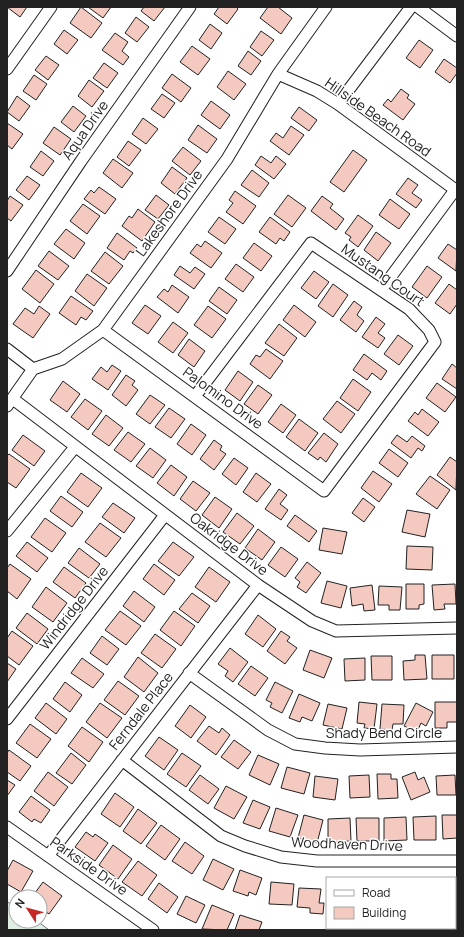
<svg xmlns="http://www.w3.org/2000/svg" width="464" height="937" viewBox="0 0 464 937" font-family="Manrope,sans-serif">
  <style>
    .green { fill: #e0efe3; stroke: #6f6f6f }
    .building { fill: #f3c9c0; stroke: #222 }
    .lines { fill: none; stroke-linecap: round; stroke-linejoin: round }
    .minor-casing { stroke: #222; stroke-width: 13 }
    .minor { stroke: #fff; stroke-width: 11 }
    .labels { text-anchor: middle; stroke-width: 3; stroke-linejoin: round; paint-order: stroke }
    .street-label { font-size: 14px; fill: #222; stroke: #fff }
  </style>
  <rect width="100%" height="100%" fill="#fff"/>
  <path class="green" d="M7,902L16,906V921H37L49,930H7Z"/>
  <path class="building" d="M7,7H27L20,17Z
    M81,7L102,23L91,38L70,23Z
    M88,7H111L103,18Z
    M144,7H165L154,21L141,11Z
    M219,7H236L238,9L227,24L214,14Z
    M268,7H278L292,18L281,34L260,18Z
    M136,17L149,27L137,42L125,33Z
    M210,24L222,33L211,49L199,40Z
    M64,30L78,40L67,54L54,44Z
    M261,31L274,40L262,56L250,47Z
    M115,33L128,42L122,51L129,57L123,65L102,50Z
    M419,40L433,50L420,68L406,58Z
    M192,46L210,59L198,75L180,62Z
    M248,51L261,61L251,75L238,66Z
    M46,56L59,65L48,80L35,70Z
    M444,59L457,68V73L450,83L435,72Z
    M104,63L118,73L107,88L93,78Z
    M228,71L246,84L234,100L217,87Z
    M172,74L191,88L181,102L162,88Z
    M34,75L47,84L36,100L23,91Z
    M89,80L104,91L92,107L78,96Z
    M401,89L409,95L407,98L415,104L403,120L383,105L388,99L391,102Z
    M162,94L175,103L164,118L151,109Z
    M17,96L30,106L19,121L7,112Z
    M211,101L230,115L220,129L201,115Z
    M73,106L86,116L74,132L61,122Z
    M299,107L317,120L309,131L291,118Z
    M143,118L158,129L146,144L132,134Z
    M7,123L23,134L12,149L7,145Z
    M198,125L217,139L207,153L188,140Z
    M291,126L304,135L289,155L270,141L276,133L283,138Z
    M54,127L71,139L60,155L43,143Z
    M128,141L141,150L129,166L117,157Z
    M183,147L201,161L190,175L172,161Z
    M353,150L367,160L344,192L330,182Z
    M41,151L54,161L43,176L30,167Z
    M261,156L271,163L276,156L286,164L274,179L255,165Z
    M113,159L133,173L122,188L103,173Z
    M172,167L187,178L175,194L161,183Z
    M252,170L269,183L259,197L241,185Z
    M27,176L40,185L29,200L16,190Z
    M408,178L418,185L412,193L422,200L416,208L396,194Z
    M99,187L116,199L105,214L84,199L91,190L94,193Z
    M235,191L256,206L243,224L226,212L233,203L229,200Z
    M156,195L169,205L158,219L145,210Z
    M288,195L306,208L292,227L274,214Z
    M10,196L23,205L11,221L7,218V201Z
    M322,196L333,204L330,208L344,219L336,230L311,211Z
    M390,199L410,214L399,229L379,215Z
    M83,204L100,216L87,234L70,221Z
    M138,209L155,222L142,241L122,226L129,216L132,218Z
    M358,215L373,226L358,247L349,240L351,237L345,233Z
    M219,217L236,229L225,244L208,232Z
    M270,217L290,232L284,241L280,238L276,244L259,232Z
    M66,229L85,243L74,259L54,244Z
    M376,232L391,243L378,261L364,250Z
    M117,233L137,248L133,253L130,251L124,260L107,248Z
    M205,241L222,253L211,268L190,253L197,244L201,247Z
    M254,243L272,256L261,271L243,258Z
    M448,244L457,250L456,271L438,258Z
    M49,251L69,266L58,280L38,266Z
    M105,252L123,266L109,284L91,271Z
    M236,264L254,277L243,292L225,279Z
    M180,266L190,273L195,267L205,274L194,289L174,275Z
    M427,266L442,277L427,298L412,287Z
    M36,270L54,284L40,303L22,289Z
    M314,271L329,282L316,299L301,288Z
    M87,274L107,288L94,306L75,291Z
    M333,284L348,295L333,317L318,306Z
    M449,284L457,290V304L450,314L435,303Z
    M172,285L189,297L178,313L157,297L164,289L168,292Z
    M219,287L237,300L227,314L209,301Z
    M71,296L93,311L86,320L81,317L76,325L59,313Z
    M354,301L362,307L357,315L364,321L356,332L340,320Z
    M145,305L161,316L148,334L132,323Z
    M294,305L316,322L305,337L283,320Z
    M39,306L50,314L33,338L13,324L25,308L34,314Z
    M208,306L226,319L212,338L194,325Z
    M376,317L385,324L378,333L385,338L378,348L362,337Z
    M173,322L188,333L173,353L158,342Z
    M279,324L297,338L284,356L265,343Z
    M398,335L413,346L399,365L384,354Z
    M189,339L205,351L194,367L178,355Z
    M266,349L283,361L270,379L250,364L256,355L260,357Z
    M364,354L387,371L381,380L372,373L367,380L353,370Z
    M452,364L457,368V389L442,379Z
    M112,365L121,371L108,390L92,379L101,367L107,372Z
    M238,371L253,382L240,401L225,390Z
    M126,375L135,381L132,385L138,390L126,406L112,395Z
    M353,379L371,392L358,411L340,398Z
    M63,381L80,394L67,412L50,400Z
    M437,383L456,397L445,412L426,398Z
    M258,385L272,395L258,414L244,404Z
    M150,395L165,405L150,424L136,414Z
    M85,399L102,411L88,430L71,417Z
    M337,401L355,414L341,433L323,419Z
    M281,404L296,415L283,433L268,422Z
    M169,408L185,419L171,438L155,427Z
    M422,409L439,422L428,436L408,421L415,412L418,415Z
    M106,415L123,428L109,446L92,434Z
    M299,419L318,433L305,451L286,437Z
    M191,424L206,435L192,455L177,444Z
    M128,432L145,444L131,462L114,450Z
    M324,433L338,444L326,462L320,457L318,460L308,453Z
    M23,435L45,451L34,466L12,450Z
    M397,435L407,442L412,436L425,446L422,451L418,448L411,458L391,443Z
    M214,440L222,446L220,450L226,454L214,470L200,459Z
    M150,448L166,460L153,478L136,466Z
    M389,449L408,463L398,477L379,463Z
    M9,454L30,469L16,488L7,482V456Z
    M450,457L457,462L456,490L437,475Z
    M234,458L248,468L236,485L222,474Z
    M171,465L187,477L174,496L157,483Z
    M373,471L392,484L379,502L361,488Z
    M81,473L102,488L88,507L67,492Z
    M256,473L271,484L257,502L243,492Z
    M430,476L450,490L437,509L416,494Z
    M193,481L210,493L196,511L180,499Z
    M279,489L287,495L280,504L288,510L281,520L265,509Z
    M61,496L83,512L72,527L50,511Z
    M215,497L232,509L219,528L202,515Z
    M363,498L375,507L364,522L352,513Z
    M113,503L135,518L124,533L102,517Z
    M407,510L430,514L425,537L402,532Z
    M237,513L254,526L240,544L223,532Z
    M295,515L317,531L309,542L287,526Z
    M45,518L66,533L52,552L31,537Z
    M100,523L121,538L106,557L85,542Z
    M323,528L347,532L342,554L319,550Z
    M258,529L275,542L262,560L245,548Z
    M27,542L48,558L37,572L16,556Z
    M173,542L194,557L179,576L158,561Z
    M407,546L433,547L432,570L406,569Z
    M281,547L298,559L285,577L268,565Z
    M79,548L100,564L89,578L68,563Z
    M307,562L321,573L306,593L297,587L300,582L295,578Z
    M10,564L31,579L17,599L7,591V568Z
    M154,564L175,580L164,595L143,579Z
    M64,567L86,583L75,598L53,582Z
    M209,567L230,582L216,602L195,587Z
    M327,581L347,586L341,608L321,603Z
    M406,584H424V604L419,605V609H406Z
    M455,584L456,604H444L445,609L434,610L432,585Z
    M372,585L375,610L364,611L363,604L352,606L350,588Z
    M379,586L402,587L400,610H389V605H378Z
    M46,587L67,603L53,622L32,607Z
    M134,591L155,607L144,622L123,606Z
    M192,593L210,606L198,623L179,609Z
    M120,611L141,626L126,645L105,630Z
    M174,611L195,626L181,646L160,630Z
    M27,613L48,629L37,644L16,628Z
    M258,615L276,629L263,647L245,634Z
    M12,631L33,646L19,665L7,656V638Z
    M281,631L290,637L287,641L297,648L285,664L267,651Z
    M155,634L176,649L162,668L141,653Z
    M102,636L119,649L107,665L90,653Z
    M230,648L248,662L233,682L225,676L228,671L218,664Z
    M310,650L332,658L324,678L303,670Z
    M415,655H425L427,679L404,680L403,661L415,660Z
    M432,655H454V679H432Z
    M371,656H392V680H372Z
    M138,657L158,673L144,692L124,677Z
    M82,658L104,674L93,688L71,673Z
    M365,658V680L345,681L344,659Z
    M7,663L16,669L7,682Z
    M251,666L268,678L255,696L238,684Z
    M118,681L139,696L125,715L104,700Z
    M65,682L82,695L70,712L53,699Z
    M275,682L293,691L282,713L270,707L272,703L266,700Z
    M299,694L320,703L312,721L302,717L300,722L289,718Z
    M359,702L377,704L374,729L364,728L365,724L357,723Z
    M435,702H457V722H447V728H435Z
    M46,703L67,719L56,734L35,718Z
    M100,703L122,718L107,738L86,722Z
    M416,703L433,712L426,726L421,723L417,732L404,726Z
    M328,704L347,708L342,729L323,725Z
    M382,704L404,705L403,724H393L392,730L380,729Z
    M190,705L206,717L191,738L175,726Z
    M30,724L51,739L37,758L16,743Z
    M209,726L219,733L222,728L230,735L216,755L197,741Z
    M82,727L103,742L89,762L68,746Z
    M159,737L178,750L164,770L145,756Z
    M234,740L251,752L238,769L221,757Z
    M9,750L31,766L20,781L7,772V753Z
    M71,753L86,765L72,784L56,773Z
    M182,753L201,766L186,787L167,774Z
    M258,755L279,764L270,785L249,775Z
    M287,767L310,773L304,794L281,788Z
    M48,772L68,787L54,806L34,791Z
    M415,772L418,780L424,777L430,792L411,800L402,777Z
    M377,774H391V779H397L398,798L378,799Z
    M200,775L219,789L208,804L189,790Z
    M369,775L370,797L350,798L349,776Z
    M455,775L456,795H437L436,776Z
    M315,776L338,779L335,800L313,797Z
    M7,780L15,785L7,796Z
    M226,786L247,797L234,819L214,808Z
    M115,793L134,807L120,827L101,814Z
    M31,796L50,810L41,823L34,819L32,822L19,812Z
    M253,800L270,807L260,829L243,823Z
    M276,808L298,815L290,837L269,831Z
    M138,809L157,823L141,844L123,831Z
    M304,815L323,820L317,843L298,838Z
    M442,815H457V838L443,839Z
    M436,816V840H414L413,817Z
    M406,817L407,840L384,841V818Z
    M350,818L351,841L328,842V819Z
    M356,818H379V841H357Z
    M161,825L180,839L165,860L146,846Z
    M86,832L93,837L95,834L108,843L95,861L75,847Z
    M185,842L204,856L192,874L172,861Z
    M113,845L132,859L118,879L99,865Z
    M213,859L234,869L223,890L203,880Z
    M13,860L33,871L21,892L7,884V871Z
    M138,861L157,875L142,896L122,882Z
    M240,870L262,878L256,895L249,892L248,896L233,891Z
    M43,882L62,896L49,914L40,908V897H32Z
    M271,882L294,884L292,905L269,904Z
    M159,883L178,897L167,913L148,899Z
    M455,886H457V912H455Z
    M299,888L321,889L319,903H324L323,914L310,913V908L297,907Z
    M186,896L205,905L196,923L177,914Z
    M212,905L234,914L227,930L202,929Z
    M240,915L262,922L259,930H235Z"/>
  <g class="lines">
    <g class="minor-casing">
      <path id="minor" d="M418,7L457,36
        M7,69L51,7
        M278,74L317,91L338,104L457,191
        M338,104L411,7
        M7,271L81,161L190,7
        M381,290L455,190
        M103,330L324,491L435,342L429,330L409,309L311,243L196,395
        M7,349L33,369
        M13,399L258,585L312,621L336,631L457,628
        M7,406L33,369L62,359L103,330L227,159L278,74L326,7
        M7,531L75,447
        M189,673L268,730L295,744L325,748L360,750L457,747
        M7,719L165,515
        M122,760L221,836L245,846L281,857L317,861H457
        M7,827L153,930
        M48,856L258,585"/>
    </g>
    <use href="#minor" class="minor"/>
  </g>
  <g class="labels">
    <g class="street-label">
      <text transform="translate(378 117) rotate(35)" y="5">Hillside Beach Road</text>
      <text transform="translate(85 130) rotate(-55)" y="5">Aqua Drive</text>
      <text transform="translate(169 213) rotate(-54)" y="5">Lakeshore Drive</text>
      <text transform="translate(383 275) rotate(35)" y="5">Mustang Court</text>
      <text transform="translate(223 398) rotate(36)" y="5">Palomino Drive</text>
      <text transform="translate(229 544) rotate(37)" y="5">Oakridge Drive</text>
      <text transform="translate(74 608) rotate(-52)" y="5">Windridge Drive</text>
      <text transform="translate(141 711) rotate(-52)" y="5">Ferndale Place</text>
      <text x="384" y="738">Shady Bend Circle</text>
      <text transform="translate(347 844) rotate(2)" y="5">Woodhaven Drive</text>
      <text transform="translate(89 866) rotate(35)" y="5">Parkside Drive</text>
    </g>
  </g>
  <rect width="464" height="937" fill="none" stroke="#222222" stroke-width="16"/>
  <rect x="326" y="877" width="130" height="52" fill="#ffffff" stroke="#a7a7a7"/>
  <rect x="334" y="890" width="20" height="6" fill="#ffffff" stroke="#a7a7a7"/>
  <text x="362" y="897" font-size="12" fill="#222222">Road</text>
  <rect x="334" y="907" width="20" height="12" fill="#f3c9c0" stroke="#a7a7a7"/>
  <text x="362" y="917" font-size="12" fill="#222222">Building</text>
  <g transform="translate(28 909) rotate(306)"><circle r="19" fill="#ffffff" stroke="#a7a7a7"/>
  <path d="M0-3L7 15L0 10L-7 15Z" fill="#c62828"/>
  <text y="-6" font-size="11" font-weight="bold" text-anchor="middle" fill="#222222">N</text>
  </g>
</svg>
